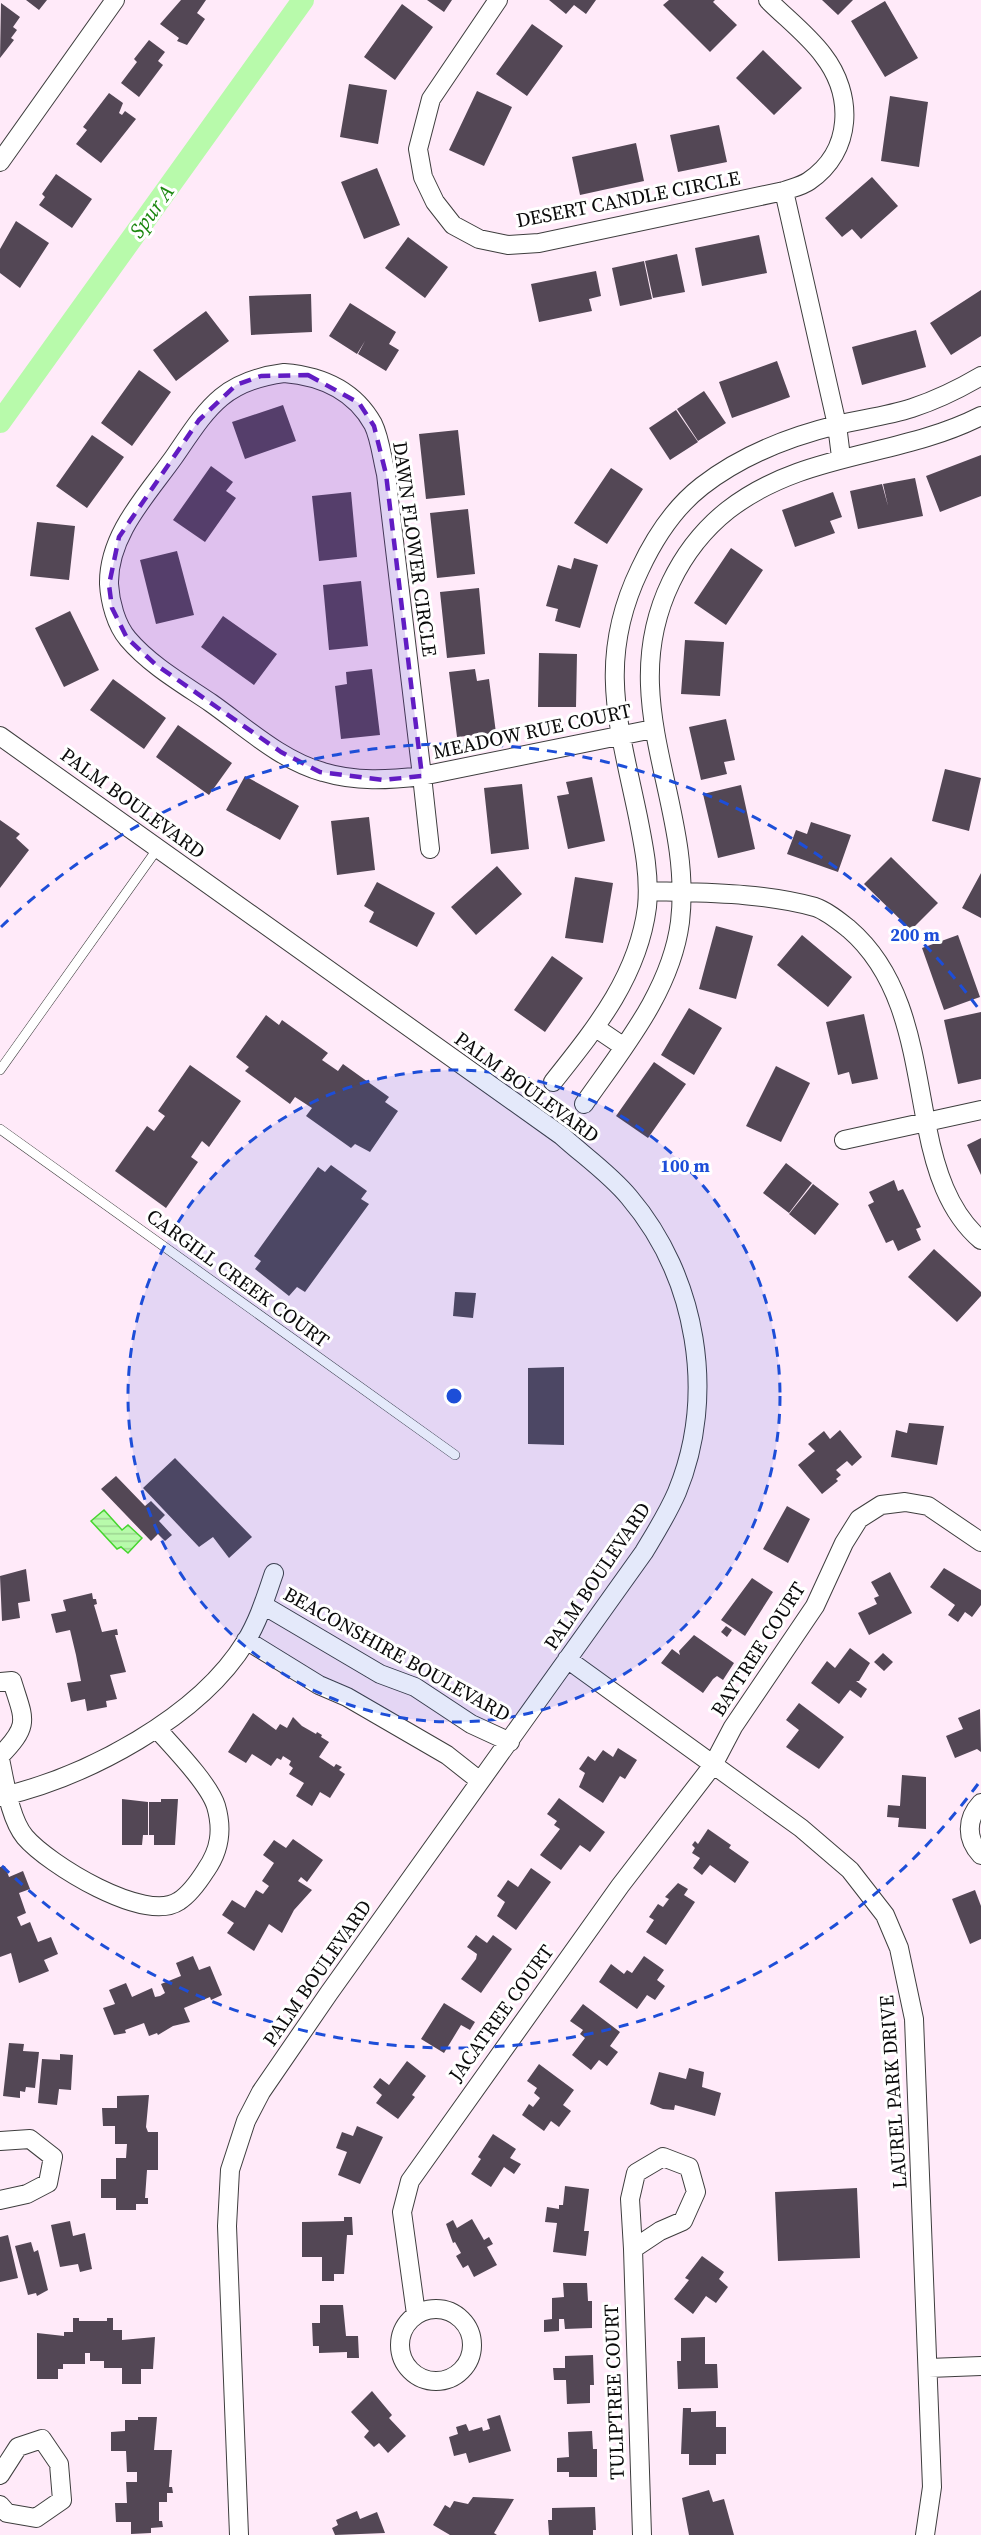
<svg xmlns="http://www.w3.org/2000/svg" width="981" height="2535" viewBox="0 0 981 2535" font-family="'Source Serif 4',serif">
  <style>
    .water { fill: url(#water-rules); stroke: #45d52e; stroke-width: 1.5 }
    .lines { fill: none; stroke-linecap: round; stroke-linejoin: round }
    .canal { stroke: #b8faab; stroke-width: 22 }
    .building { fill: #534755 }
    .service-casing { stroke: #3e3e3e; stroke-width: 10 }
    .minor-casing { stroke: #3e3e3e; stroke-width: 20 }
    .service { stroke: #fff; stroke-width: 9 }
    .minor { stroke: #fff; stroke-width: 18 }
    .marked { fill: #611cc3; fill-opacity: 0.2; stroke: #611cc3; stroke-width: 4.5; stroke-dasharray: 12 8; stroke-linejoin: round }
    .ring { fill: none; stroke: #1d4ed8; stroke-width: 3; stroke-dasharray: 10 8 }
    .labels { text-anchor: middle; stroke-width: 6; stroke-linejoin: round; paint-order: stroke }
    .street-label { font-size: 20px; fill: #0b0b0b; stroke: #fff }
    .water-label { font-size: 21px; font-style: italic; fill: #1b870f; stroke: #fff }
    .centre { fill: #1d4ed8; stroke: #fff; stroke-width: 3 }
    .ring-label { font-size: 18px; text-anchor: middle; font-weight: bold; fill: #1d4ed8; stroke: #fff; stroke-width: 6; stroke-linejoin: round; paint-order: stroke }
  </style>
  <defs>
    <pattern id="water-rules" width="6" height="5" patternUnits="userSpaceOnUse" patternTransform="scale(1.5)"><rect width="6" height="5" fill="#b8faab"/><path d="M0 2.5h6" fill="none" stroke="#9dd592"/></pattern>
  </defs>
  <rect width="100%" height="100%" fill="#ffeaf9"/>
  <path class="water" d="M104,1510L122,1530L128,1525L142,1538L128,1553L121,1547L117,1549L91,1521Z"/>
  <g class="lines">
    <path class="canal" d="M0,422L303,0"/>
  </g>
  <path class="building" d="M26,0H47L39,10Z
    M181,0H206L197,13L205,19L187,45L177,41L179,38L160,24Z
    M427,0H452L444,12Z
    M549,0H596L586,14L574,5L566,14Z
    M669,0H715L713,2L737,25L710,52L663,5Z
    M822,0H853L838,15Z
    M885,1L918,58L885,77L851,21Z
    M1,3L20,17L13,27L17,30L11,38L14,40L0,58Z
    M402,4L433,27L395,80L364,57Z
    M532,24L563,46L527,96L496,74Z
    M149,40L165,52L158,61L163,65L139,97L121,83L137,62L134,59Z
    M763,50L802,88L774,115L736,78Z
    M349,84L387,90L378,144L340,137Z
    M477,91L512,107L484,166L449,150Z
    M109,93L123,103L119,113L122,115L125,111L136,119L101,163L76,144L87,130L83,127Z
    M890,96L928,102L919,167L881,161Z
    M719,125L727,162L678,172L670,135Z
    M636,143L644,181L580,195L572,157Z
    M377,168L400,225L364,239L341,182Z
    M56,174L92,199L72,228L39,205L45,197L42,194Z
    M872,177L898,206L861,239L852,229L842,237L825,218Z
    M16,221L49,243L20,288L0,273V249Z
    M759,235L767,273L702,286L695,248Z
    M408,237L448,267L425,298L385,268Z
    M677,254L685,292L653,298L645,261Z
    M644,261L652,299L620,306L612,268Z
    M596,271L601,296L589,299L592,311L539,322L531,284Z
    M981,290V336L951,355L930,323Z
    M311,294L312,332L251,335L249,296Z
    M350,303L396,332L389,344L399,350L386,371L358,354L365,341L357,354L329,336Z
    M206,311L229,341L176,381L153,350Z
    M916,330L926,367L862,385L852,347Z
    M777,361L790,397L732,418L719,382Z
    M139,370L171,392L132,446L101,423Z
    M704,391L726,423L698,441L677,409Z
    M283,405L296,441L245,459L232,422Z
    M676,410L698,442L670,460L649,428Z
    M458,430L465,495L426,499L419,434Z
    M92,435L124,457L87,508L56,486Z
    M981,455V496L940,512L926,476Z
    M211,466L233,482L226,491L236,498L205,542L173,520Z
    M611,468L643,489L607,544L574,523Z
    M915,478L923,516L858,529L850,491L882,484L888,506L883,484Z
    M351,492L357,557L319,561L312,496Z
    M833,492L842,517L830,521L835,533L795,547L782,510Z
    M468,509L475,574L437,578L430,513Z
    M37,522L75,526L69,580L30,576Z
    M731,548L763,570L726,625L694,603Z
    M177,551L194,615L156,624L140,560Z
    M574,558L598,565L580,628L555,621L558,609L546,606L558,565L571,569Z
    M361,581L368,646L329,650L323,585Z
    M479,588L485,654L447,658L440,592Z
    M70,611L99,670L64,687L35,628Z
    M223,616L277,654L254,685L201,647Z
    M685,640L724,642L720,696L681,694Z
    M539,653L577,654L576,707H538Z
    M372,669L380,735L341,739L335,686L347,684L346,672Z
    M475,669L477,681L489,679L496,733L457,737L449,672Z
    M113,679L166,718L144,749L90,710Z
    M726,719L735,760L724,762L727,774L701,780L689,727Z
    M178,725L232,763L209,795L156,757Z
    M945,769L981,778L969,831L932,821Z
    M245,776L299,806L280,840L226,810Z
    M592,777L605,841L568,849L557,796L569,794L566,782Z
    M522,784L529,849L491,854L484,788Z
    M741,785L755,849L718,858L703,794Z
    M369,817L375,870L337,875L331,821Z
    M0,820L20,834L16,838L29,850L0,888Z
    M811,822L851,835L838,872L787,854L796,830L807,834Z
    M891,857L938,903L911,930L864,884Z
    M497,866L522,894L476,935L451,907Z
    M981,873V918L962,908Z
    M575,877L613,883L603,943L565,938Z
    M377,882L435,913L417,947L369,922L374,912L364,906Z
    M716,926L753,936L736,999L699,989Z
    M802,935L852,977L828,1007L777,965Z
    M958,935L980,997L944,1010L922,948Z
    M552,956L583,978L545,1032L514,1010Z
    M689,1008L722,1028L694,1075L661,1055Z
    M981,1012V1079L958,1084L944,1020Z
    M864,1014L878,1079L852,1084L849,1072L838,1075L826,1022Z
    M266,1015L279,1025L282,1020L328,1053L322,1060L338,1071L343,1064L389,1097L385,1102L398,1111L370,1152L355,1144L351,1148L306,1116L312,1108L295,1097L290,1104L245,1071L249,1067L236,1057Z
    M654,1062L686,1084L648,1138L616,1116Z
    M190,1065L241,1101L209,1147L202,1141L191,1157L198,1162L166,1208L115,1171L147,1126L154,1131L165,1116L158,1111Z
    M776,1066L810,1083L781,1142L746,1126Z
    M981,1138V1175L967,1145Z
    M786,1163L812,1183L789,1213L763,1193Z
    M331,1165L367,1191L361,1199L369,1204L305,1292L297,1287L289,1296L255,1269L261,1261L254,1256L318,1167L325,1172Z
    M894,1180L898,1191L903,1189L921,1227L916,1229L921,1240L898,1251L893,1240L886,1243L868,1205L874,1202L869,1192Z
    M813,1184L839,1204L815,1235L789,1214Z
    M934,1249L981,1292V1296L957,1322L908,1277Z
    M455,1292L476,1293L473,1318L453,1316Z
    M564,1367V1445L528,1444V1368Z
    M909,1423L944,1426L937,1465L891,1457L896,1430L907,1433Z
    M840,1430L862,1457L852,1466L847,1461L836,1470L841,1475L836,1479L838,1481L822,1494L798,1465L815,1451L808,1444L824,1431L830,1439Z
    M175,1458L252,1537L229,1558L213,1537L199,1547L143,1488Z
    M116,1476L145,1506L151,1501L165,1515L159,1521L172,1535L165,1541L158,1534L151,1541L101,1489Z
    M787,1506L810,1519L788,1563L763,1549Z
    M944,1568L981,1590V1605L972,1617L965,1612L958,1622L948,1615L955,1605L930,1587Z
    M26,1569L30,1601L18,1603L20,1618L2,1621L0,1576Z
    M890,1572L912,1613L869,1635L858,1613L877,1604L874,1598L879,1596L871,1582Z
    M752,1578L773,1592L745,1636L721,1620Z
    M92,1593L93,1599H96L97,1604L94,1605L102,1632L117,1629L118,1635H115L126,1672L110,1675L117,1699L106,1701L107,1707L87,1711L85,1699L71,1702L67,1683L81,1681L76,1655L70,1630L56,1633L51,1614L66,1611L63,1600Z
    M726,1626L732,1630L727,1637L721,1632Z
    M694,1635L734,1663L723,1680L717,1676L713,1679L703,1693L661,1663L672,1649L680,1655L679,1651Z
    M850,1648L870,1663L859,1681H856L867,1689L861,1698L850,1690L839,1704L811,1683L827,1661L835,1668Z
    M883,1653L893,1662L884,1671L874,1662Z
    M799,1703L844,1737L819,1769L786,1747L799,1730L786,1720Z
    M980,1709L981,1752L977,1749L955,1758L946,1736L963,1729L958,1718Z
    M253,1713L276,1730L280,1724L287,1728L293,1717L302,1726L316,1734L317,1732L322,1735L321,1737L329,1742L319,1757L334,1767L336,1764L342,1767L339,1770L345,1774L330,1798L320,1792L312,1806L296,1796L304,1783L289,1774L293,1768L289,1765L291,1761L283,1756L281,1760L277,1758L271,1766L252,1754L246,1763L228,1752Z
    M618,1748L637,1760L625,1779L620,1776L603,1803L579,1787L585,1773L579,1769L588,1756L595,1761L603,1750L613,1757Z
    M902,1775L926,1777V1829L898,1827L899,1818L887,1817L888,1805L900,1806Z
    M559,1798L605,1832L590,1852L580,1845L561,1870L540,1855L560,1829L554,1825L557,1821L547,1814Z
    M122,1799L148,1802V1835H143L142,1845H122Z
    M161,1799H178L175,1845H154V1835H149V1802H161Z
    M708,1829L731,1845L729,1848L749,1862L735,1883L710,1865L702,1875L693,1868L700,1858L692,1853L695,1848L692,1845L695,1841L698,1844Z
    M293,1839L323,1860L307,1882L301,1877L298,1881L312,1890L294,1910L282,1933L269,1924L254,1951L227,1933L234,1923L222,1915L232,1900L245,1908L256,1890L263,1894L269,1886L262,1881L274,1863L263,1855L274,1840L286,1848Z
    M5,1866L9,1877L23,1871L30,1889L19,1893L26,1913L17,1917L21,1926L30,1922L38,1942L51,1937L58,1954L44,1960L49,1971L19,1983L11,1953L0,1957V1867Z
    M531,1868L551,1882L516,1930L497,1916L505,1902L497,1896L508,1880L518,1887Z
    M678,1883L688,1889L684,1895L695,1902L666,1945L646,1932L654,1920L649,1917L658,1904L663,1907L669,1899L665,1897Z
    M975,1890L981,1906V1939L970,1944L952,1899Z
    M476,1935L487,1943L493,1935L512,1949L481,1993L461,1979L476,1959L477,1954L467,1947Z
    M193,1956L199,1970L210,1966L222,1995L211,2000L210,1997L184,2008L190,2022L173,2026L158,2035L157,2033L149,2036L144,2023L125,2030L126,2033L114,2035L103,2008L115,2004L109,1990L126,1983L132,1997L152,1988L155,1997L160,1996L165,1993L161,1984L181,1976L176,1963Z
    M644,1956L664,1970L657,1980L665,1986L655,2000L647,1995L637,2009L599,1982L611,1964L624,1974L627,1970L632,1973Z
    M444,2003L475,2022L470,2030L461,2025L444,2053L421,2039Z
    M583,2004L620,2032L610,2046L618,2052L607,2066L599,2060L591,2070L572,2055L585,2038L580,2034L583,2030L570,2021Z
    M9,2043L24,2044L23,2051L39,2052L35,2088L26,2087L25,2092L20,2091V2098L3,2096Z
    M60,2054L73,2055L71,2090L59,2089L57,2105L38,2103L42,2059L60,2060Z
    M407,2061L426,2076L412,2095L415,2097L398,2119L376,2103L382,2095L373,2087L380,2078L389,2085Z
    M539,2064L574,2090L563,2105L571,2111L559,2127L551,2121L544,2131L522,2115L529,2104L533,2107L540,2098L534,2093L537,2088L527,2081Z
    M689,2068L704,2072L702,2087L721,2093L715,2116L675,2105L674,2110L663,2109L650,2104L659,2072L686,2079Z
    M149,2095L146,2127L148,2132H158V2170H147L145,2198H148V2204H136V2210H116V2198H101V2179H116V2158H126L127,2144H115V2126H103L102,2108H117V2096Z
    M357,2126L383,2137L360,2184L338,2175L347,2152L336,2148L342,2132L353,2136Z
    M493,2134L516,2149L510,2158L521,2164L514,2174L504,2167L491,2187L471,2174L481,2159L478,2157Z
    M565,2186L589,2189L584,2231H589L586,2256L553,2252L557,2223L545,2222L547,2207L559,2209V2205H563Z
    M857,2188L860,2258L778,2261L775,2192Z
    M344,2217H352L353,2235H347L344,2274H334V2281H322V2257H302V2222L344,2221Z
    M472,2219L484,2240L489,2237L493,2244L487,2247L497,2265L474,2277L468,2265L463,2268L456,2256L461,2253L455,2242L453,2243L446,2224L453,2220L457,2228Z
    M70,2221L73,2236L85,2233L92,2269L80,2272L78,2264L60,2267L51,2225Z
    M8,2235L18,2278L0,2282V2237Z
    M31,2242L34,2252L38,2250L48,2290L37,2296L36,2293L28,2295L15,2246Z
    M702,2256L724,2272L719,2279L728,2287L716,2303L706,2296L693,2314L674,2299L689,2280L685,2278Z
    M563,2283H587L588,2301H592V2328L565,2329L564,2319H559V2331L544,2332V2320L552,2319V2298L564,2297Z
    M320,2305H343L346,2336H358L359,2358H347V2352L319,2353V2346H313L312,2323H320Z
    M73,2318H79V2321H107V2318H113V2330H122V2340L155,2337L153,2369H141V2384H122V2368H104V2361H90V2353H85V2364H63V2369H58V2379H37V2333L64,2336V2332H73Z
    M705,2337V2364H717L718,2388L678,2389L677,2361H681V2338Z
    M593,2355L594,2385H590V2403L567,2404L566,2380H554L553,2368H565V2356Z
    M372,2391L392,2415L389,2418L406,2436L388,2453L379,2443L374,2447L364,2437L369,2431L351,2412Z
    M683,2408H691V2412L716,2411V2427H726V2454H716V2465H689V2454H681Z
    M500,2415L511,2451L469,2463L466,2453L454,2456L449,2437L458,2434L456,2427L466,2424L469,2431L482,2427L483,2431L490,2429L487,2419Z
    M138,2417H157L154,2450H172L169,2487H172L173,2493H167V2502H159V2521H162L163,2527L151,2528V2533L131,2534V2522H116L115,2503H127L126,2482H137V2472H127L126,2451H111V2432L125,2431V2420H138Z
    M592,2431L593,2449H597V2477H569V2472H557V2458L569,2457L568,2432Z
    M709,2490L713,2502L724,2499L734,2535H689L682,2498Z
    M473,2497L514,2499L494,2533L497,2535H450L433,2525L445,2505L450,2508L454,2501L468,2504Z
    M595,2507L596,2530H593V2535H549L548,2520H552V2508Z
    M357,2511L360,2519L377,2512L385,2533L335,2535L332,2528L338,2525L336,2520Z"/>
  <g class="lines">
    <g class="service-casing">
      <path id="service" d="M0,1070L158,848
        M0,1129L455,1455"/>
    </g>
    <g class="minor-casing">
      <path id="minor" d="M498,0L431,99L418,149L423,177L435,202L453,225L479,239L508,245L539,243L784,191C792,188 802,186 809,181C853,151 854,95 823,55C808,35 786,18 768,0
        M0,162L115,0
        M784,191L837,425L841,457
        M284,373C321,376 354,390 373,424C380,438 382,458 386,474L422,776C388,780 356,782 323,772C282,761 245,727 211,703C183,684 150,665 128,639C116,625 110,602 109,584C108,535 147,495 174,457C207,409 222,381 284,373Z
        M0,736L562,1136C584,1156 610,1174 629,1197C697,1277 717,1395 677,1492C668,1513 656,1532 644,1552L329,1993L261,2092L246,2121L230,2170L227,2226L239,2535
        M430,849L422,776L653,729
        M648,891C703,893 761,892 815,907C827,911 839,921 849,929C907,979 913,1057 927,1127C935,1168 948,1212 981,1240
        M596,1028L624,1047
        M553,1082C595,1029 638,977 647,907C650,877 644,847 638,817C619,725 596,660 640,569C654,539 675,507 702,486C742,455 788,437 837,425C862,419 887,416 912,408C936,400 959,389 981,376
        M584,1104C623,1048 671,991 680,922C694,803 613,702 671,582C684,555 704,529 728,510C804,451 898,458 981,416
        M844,1140L981,1110
        M263,1605L380,1674L415,1687L471,1724L510,1742
        M246,1640L319,1685L347,1697L447,1755L480,1781
        M567,1659L801,1828L850,1870L885,1915L899,1948L914,2019L932,2487L925,2535
        M0,1682L12,1681C24,1720 31,1724 0,1756
        M0,1759C5,1782 10,1819 25,1837C48,1864 145,1924 179,1901C190,1894 199,1881 206,1870C220,1850 223,1830 216,1806C209,1784 174,1748 158,1730
        M0,1797C86,1777 199,1718 246,1641C259,1620 266,1596 274,1573
        M981,1803C966,1819 966,1839 981,1855
        M0,2141L30,2139L53,2157L48,2183L27,2194L0,2200
        M663,2157L689,2167L696,2192L683,2221L660,2231L633,2249L630,2199L636,2173Z
        M633,2249L642,2535
        M400 2345a36 36 0 1 1 72 0a36 36 0 1 1-72 0Z
        M416,2314L402,2212L410,2181L620,1886L713,1765L733,1727L815,1606L844,1543L859,1519L881,1505L905,1502L928,1506L981,1542
        M929,2368L981,2366
        M0,2475L18,2447L42,2439L59,2464L62,2500L36,2518L7,2513L0,2505"/>
    </g>
    <use href="#service" class="service"/>
    <use href="#minor" class="minor"/>
  </g>
  <path class="marked" d="M308,375L359,403L374,426L386,474L422,776L383,780L320,772L281,752L155,664L127,638L112,608L109,585L119,537L199,420L236,385L261,376Z"/>
  <circle cx="454" cy="1396" r="326" fill="#1d4ed8" fill-opacity=".12"/>
  <g class="ring">
    <circle cx="454" cy="1396" r="326"/>
    <path d="M978 1784A652 652 0 0 1 1 1865M1 927A652 652 0 0 1 978 1008"/>
  </g>
  <g class="labels">
    <g class="street-label">
      <text transform="translate(628 199) rotate(-11)" y="7">DESERT CANDLE CIRCLE</text>
      <text transform="translate(415 549) rotate(82)" y="7">DAWN FLOWER CIRCLE</text>
      <text transform="translate(532 731) rotate(-12)" y="7">MEADOW RUE COURT</text>
      <text transform="translate(133 803) rotate(36)" y="7">PALM BOULEVARD</text>
      <text transform="translate(527 1087) rotate(36)" y="7">PALM BOULEVARD</text>
      <text transform="translate(238 1278) rotate(36)" y="7">CARGILL CREEK COURT</text>
      <text transform="translate(597 1576) rotate(-56)" y="7">PALM BOULEVARD</text>
      <text transform="translate(758 1649) rotate(-57)" y="7">BAYTREE COURT</text>
      <text transform="translate(397 1654) rotate(29)" y="7">BEACONSHIRE BOULEVARD</text>
      <text transform="translate(317 1973) rotate(-55)" y="7">PALM BOULEVARD</text>
      <text transform="translate(501 2013) rotate(-54)" y="7">JACATREE COURT</text>
      <text transform="translate(893 2092) rotate(-94)" y="7">LAUREL PARK DRIVE</text>
      <text transform="translate(614 2392) rotate(-92)" y="7">TULIPTREE COURT</text>
    </g>
    <g class="water-label">
      <text transform="translate(152 211) rotate(-54)" y="7">Spur A</text>
    </g>
  </g>
  <circle cx="454" cy="1396" r="9" class="centre"/>
  <g class="ring-label">
    <text x="915" y="941">200 m</text>
    <text x="685" y="1172">100 m</text>
  </g>
</svg>
